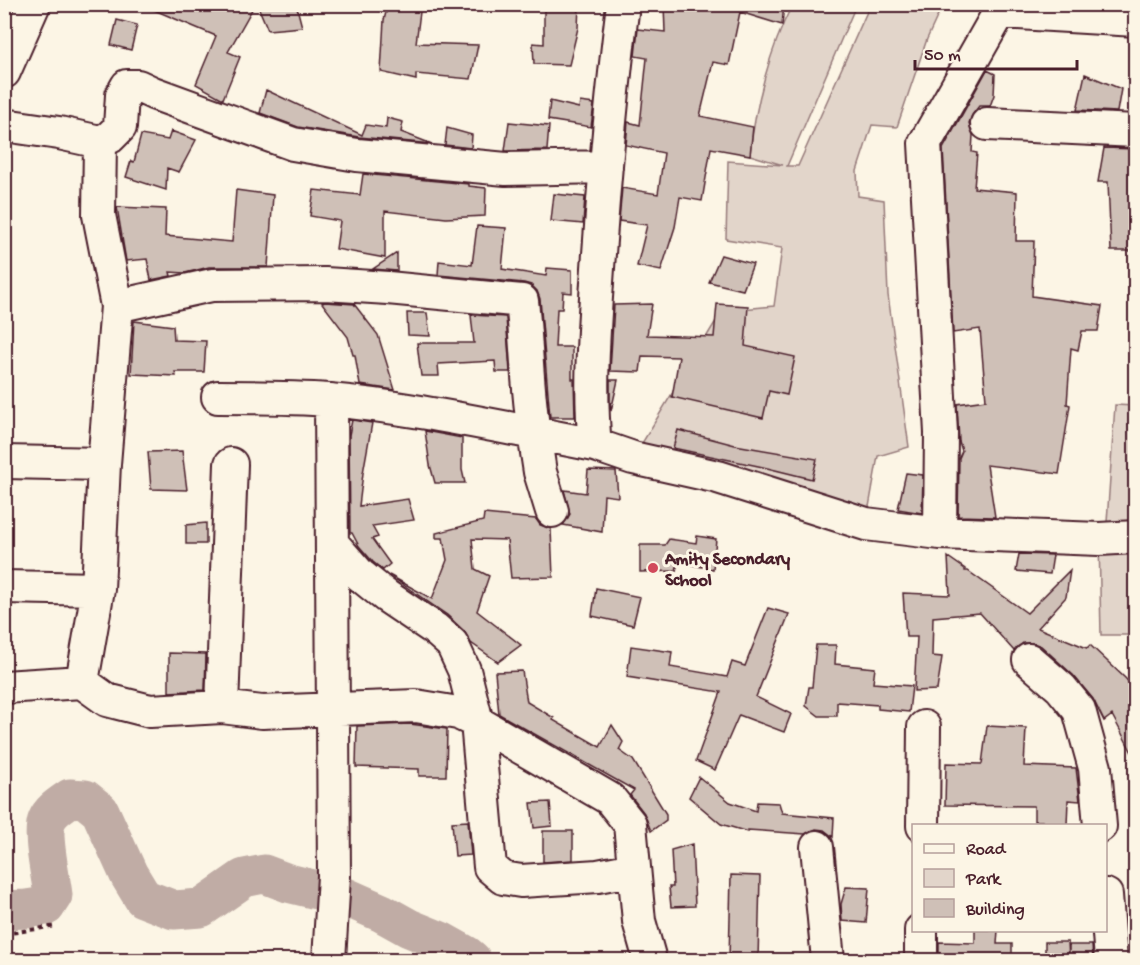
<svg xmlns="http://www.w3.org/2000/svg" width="1140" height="965" viewBox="0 0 1140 965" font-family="'Gochi Hand',sans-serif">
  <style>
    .green { fill: #e2d5ca; stroke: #967a7a; stroke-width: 1.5 }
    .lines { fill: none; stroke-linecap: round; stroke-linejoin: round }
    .river { stroke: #c0aca5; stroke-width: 39 }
    .building { fill: #cfc0b7; stroke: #4a1f2b; stroke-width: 1.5 }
    .minor-casing { stroke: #4a1f2b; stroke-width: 36 }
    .path { stroke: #4a1f2b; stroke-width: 4; stroke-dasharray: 4.5 4.5; stroke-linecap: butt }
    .minor { stroke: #fcf5e5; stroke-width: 32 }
    .poi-dot { fill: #d1495b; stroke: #fcf5e5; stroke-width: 2 }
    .labels { text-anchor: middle; stroke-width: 6; stroke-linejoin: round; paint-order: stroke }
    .poi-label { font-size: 18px; font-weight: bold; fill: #4a1f2b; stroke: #fcf5e5; text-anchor: start }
  </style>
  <rect width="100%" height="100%" fill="#fcf5e5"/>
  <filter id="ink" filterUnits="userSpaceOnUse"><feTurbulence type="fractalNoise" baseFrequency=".0167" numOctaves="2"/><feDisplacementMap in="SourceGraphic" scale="12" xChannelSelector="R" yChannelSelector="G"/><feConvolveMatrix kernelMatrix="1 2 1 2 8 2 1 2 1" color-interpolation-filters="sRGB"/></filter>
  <g filter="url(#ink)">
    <path class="green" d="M792,5H856L787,166H798L870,5H929L938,15L927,39L897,127L872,125L857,171L858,196L884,200L888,295L909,447L878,456L866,524L633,458L722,311L774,306L782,248L726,239L728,161L783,165L750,155C755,105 770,49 792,5Z
      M1115,405L1135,406V522H1107Z
      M1135,538V635H1101L1099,539Z"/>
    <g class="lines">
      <path class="river" d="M4,910L26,909L46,906L53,895C51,878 41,835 47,820C51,810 62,804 70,798L85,799L100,811L129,875L143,898L174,910L201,908L244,878L264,874L288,883L346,897L382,913L409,928L441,941L466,955L472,960"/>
    </g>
    <path class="building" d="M140,4H255L228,52L240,57L223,99L196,84L216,36Z
      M257,4H296L302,27L268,30Z
      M388,4H421L416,43L478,45L471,79L416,74V80L381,72L384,20Z
      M544,4H579L578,28L569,65L534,64L533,43L544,44Z
      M664,4H784L782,25L740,12L729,65L713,62L700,116L753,127L750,155L711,148L702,201L680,197L675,227L661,271L637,266L647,225L619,221L622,188L658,194L664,153L626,145L628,122L640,125L647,58L635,56L638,29L665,32Z
      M117,20L137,25L131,50L111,45Z
      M987,70L995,74L994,95L990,106H979L972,115L969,123L973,135L972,152L977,153L974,188L1017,192L1016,241H1034L1032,296L1102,306L1098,331H1082L1078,350L1071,348L1067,404L1070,405L1059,474L987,465L995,517L958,516L959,458L962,451L959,441L957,404L986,400L980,329L953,333L943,149Z
      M1085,74L1121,89L1117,112L1077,110Z
      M266,90L362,135L366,125L386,128L387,118L403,122L401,132L432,144L359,137L298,127L260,113Z
      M550,101L579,108L580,102L594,104L591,127L548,120Z
      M509,122L549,126L547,150L505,151Z
      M447,128L472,135L471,148L445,145Z
      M171,131L196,140L179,172L167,168L166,190L126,177L131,161L134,162L141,135L168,140Z
      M1104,148L1136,149V251H1111L1108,182H1098Z
      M363,174L469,184V186L486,188L485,216L446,218L385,211V258L336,249L340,221L310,216L314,190L360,195Z
      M236,190L273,195L268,267H209L185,273L170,272L171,276L151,280L147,259L126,261L117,207L166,209L165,236L232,242Z
      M554,194L585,197L583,224L551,221Z
      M477,226L506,228L502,269L546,276L547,268L572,270V293L563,292L562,309H557L555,347H572V379H574L575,417H550L540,299L537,291L531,285L524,283L438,275L439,261L472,265Z
      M397,253V271L373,269Z
      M721,255L753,264L743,290L709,282Z
      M325,302L354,304L378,335L395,390L360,385L355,355H353L348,337L322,303Z
      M652,304L647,335L714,337L717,304L748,306L745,346L795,357L787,395L769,391L763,418L672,397L679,357L642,356L640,372L610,371L614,305Z
      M407,313H427L430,336L408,335Z
      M471,315L506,317L510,372H496L495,361L438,364L439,376H421L417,343H474Z
      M134,321L173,326L174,340L206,341L204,372H175L176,376L131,374Z
      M610,380H618L611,411L610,401Z
      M352,420L372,423L363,473L359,506L408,499L414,520L372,526L378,537L372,539L390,564L383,570L373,562L359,546L352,533H350L349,435Z
      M678,430L735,445L817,459L812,479L763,467L673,448Z
      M425,431L462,438V470L465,483H435L430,465Z
      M182,451L187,490L151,489L148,452Z
      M588,470L616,471L618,497L604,495L602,532L563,525L570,514L564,490L586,493Z
      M906,473L923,475L922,513L898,509Z
      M484,514L536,519L540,525L551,529L553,577L511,578L507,540L472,539L475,569L489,576L477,611L521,645L498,662L471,643L464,631L447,615L389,575L432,599L447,560L443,538H436V533L483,521Z
      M206,523V544H186V525Z
      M697,536L716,539L713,569L678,562L676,571L640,572V545H665L669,539L696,543Z
      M1019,554L1053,555L1050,574L1016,571Z
      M948,557L965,569V571H968L1027,613L1070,570L1066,597L1038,628L1087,648L1090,645L1125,678L1136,690V760L1112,715L1104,721L1093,699L1073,675L1041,646L1033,643H1023L1014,651L980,613L933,617L932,656L942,657L937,690L914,691L917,637H906L903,593L950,595Z
      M596,588L640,597L633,625L592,616Z
      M768,608L789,614L756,697L791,714L784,732L739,715L715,770L696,761L721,692L627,677L631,646L672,652L670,667L727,677L732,662L745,666Z
      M816,645H836L835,664L875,668L873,683L912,686L909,712L878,709V705L837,702V716H819L806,706L809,687H812Z
      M169,653L206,654L205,690L169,692Z
      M522,671L527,702L554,718L553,720L600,747L612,725L623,742L619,750L633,760L666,814V820L651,831L644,813L630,795L634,790L499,714L495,672Z
      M410,724L447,729L446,776H419V769L356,767L357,726Z
      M987,726L1026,728L1024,766L1076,768L1080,801L1068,800L1067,825H1042V821H1034V806L945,805L946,763L982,764Z
      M699,777L730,802L756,811L757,802L779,803L782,813L834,818L833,837L824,830L816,829L805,834L748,830V832L721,824L689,797Z
      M550,802L552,826L534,828L531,803Z
      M468,821L471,855L455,856L452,822Z
      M543,831H573V860L543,862Z
      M692,844L695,906L671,907L669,887H673L671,850Z
      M731,875L760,876L758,960H729Z
      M846,887L869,888L866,923L842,921L841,904Z
      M975,930H998L997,944H1012V960H939V942L975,943Z
      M1045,942H1068L1069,960H1045Z
      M1128,944H1136V960H1129Z
      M1069,945H1092L1093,960H1069Z"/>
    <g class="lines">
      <g class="minor-casing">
        <path id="minor" d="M1001,12L1136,20
          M4,72L34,4
          M987,124L1136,131
          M4,125L59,133L100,142L110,137L120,127L122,95L127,86H138L153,93L293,144L357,155L506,169L606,167
          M100,142L99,215L117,306L104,464L98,589L82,682L107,700L150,711L222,707L262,712L416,706L458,713L477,722L610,799L630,824L639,921L650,960
          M117,306L212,285L325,284L388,288L522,301C527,345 527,389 534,433L595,445L633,458L718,477L866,524L940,533L1099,539L1136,537
          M218,397C255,397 292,397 329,400C398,406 466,420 534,433L540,472L552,511
          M595,445C589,387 594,327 598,268C604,180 612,92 623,4
          M4,462L104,464
          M940,533L941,433L925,143L1004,4
          M332,543L360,575L386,596L435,629L452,644L464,670L477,722L490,867L503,878L521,881L598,876L634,869
          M4,587L98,589
          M1029,660L1061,688L1079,710L1095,768L1100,826
          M4,687L82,682
          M222,707L231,464
          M923,826L924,727
          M817,847L828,960
          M1106,895L1111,960
          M329,960L334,876L331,400
          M921,960V930"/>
      </g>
      <path class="path" d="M4,934L56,926"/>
      <use href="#minor" class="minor"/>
    </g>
  </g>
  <circle class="poi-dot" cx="653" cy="568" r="6"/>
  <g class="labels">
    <g class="poi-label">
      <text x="665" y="564">Amity Secondary<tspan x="665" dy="21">School</tspan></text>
    </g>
  </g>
  <rect width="1140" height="965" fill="none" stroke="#fcf5e5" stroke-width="24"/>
  <rect x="12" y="12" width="1116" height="941" fill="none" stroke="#4a1f2b" stroke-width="2" filter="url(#ink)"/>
  <rect x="912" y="824" width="195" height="108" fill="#fcf5e5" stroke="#b59f9b" stroke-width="1.5"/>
  <rect x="924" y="844" width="30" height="9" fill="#fcf5e5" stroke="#b59f9b" stroke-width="1.5"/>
  <text x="966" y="854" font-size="18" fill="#4a1f2b">Road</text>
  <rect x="924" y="869" width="30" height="18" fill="#e2d5ca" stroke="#b59f9b" stroke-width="1.5"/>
  <text x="966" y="884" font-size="18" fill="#4a1f2b">Park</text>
  <rect x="924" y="899" width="30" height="18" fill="#cfc0b7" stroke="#b59f9b" stroke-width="1.5"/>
  <text x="966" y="914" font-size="18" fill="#4a1f2b">Building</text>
  <path d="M915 60v9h162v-9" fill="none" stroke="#4a1f2b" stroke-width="3"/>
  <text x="924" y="60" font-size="18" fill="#4a1f2b" stroke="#fcf5e5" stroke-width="4.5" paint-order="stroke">50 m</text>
</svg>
